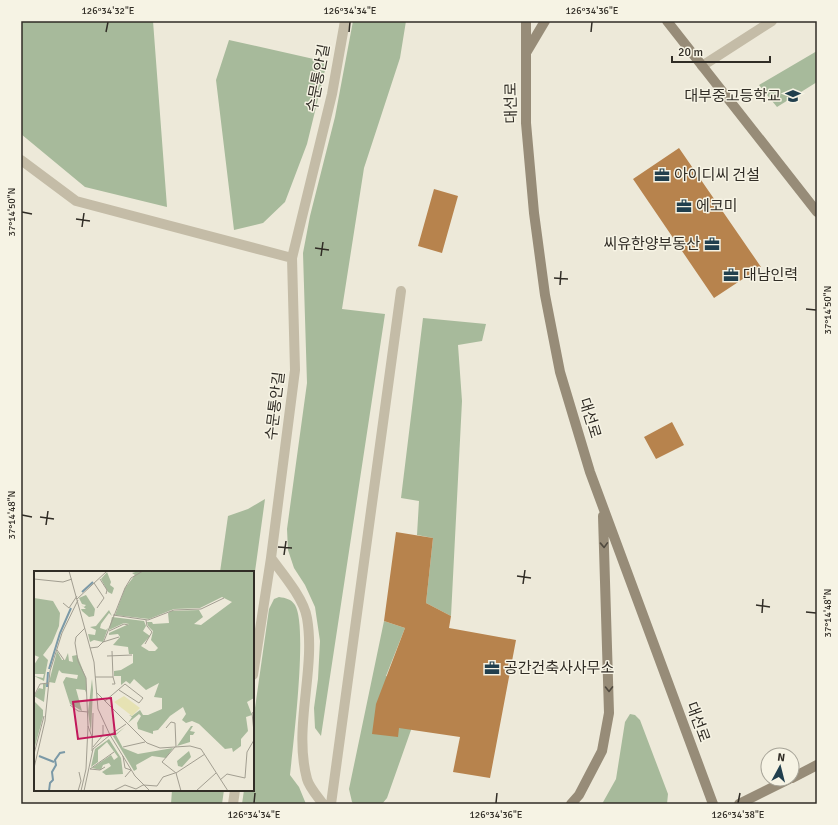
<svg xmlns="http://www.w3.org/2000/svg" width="838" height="825" viewBox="0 0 838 825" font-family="Signika,'Noto Sans KR',sans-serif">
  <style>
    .green { fill: #a7ba9b }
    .building { fill: #b7834d }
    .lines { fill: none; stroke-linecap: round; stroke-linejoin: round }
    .lane { stroke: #c4bca7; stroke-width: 10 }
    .secondary { stroke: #978c78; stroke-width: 10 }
    .oneway { stroke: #504a3f }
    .ticks { fill: none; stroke: #312d26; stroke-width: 1.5 }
    .labels { text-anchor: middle; stroke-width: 3; stroke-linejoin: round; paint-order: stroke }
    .street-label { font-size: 15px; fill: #312d26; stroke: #f6f3e4 }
    .poi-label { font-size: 15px; fill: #312d26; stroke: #f6f3e4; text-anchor: start }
    .inset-river { fill: none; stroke: #7b99a7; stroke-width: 2 }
    .inset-road { fill: none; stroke: #a29e91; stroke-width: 1 }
    .view { fill: #c2185b; fill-opacity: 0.15; stroke: #c2185b; stroke-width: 2 }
    .inset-edge { fill: none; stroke: #312d26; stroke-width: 2 }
    .neatline { fill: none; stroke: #312d26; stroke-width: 1.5 }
    .ticks-label { font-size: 10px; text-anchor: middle; fill: #312d26 }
  </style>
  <rect width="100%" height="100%" fill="#ede9d9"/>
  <path class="green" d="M21,21H153L167,207L85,187L21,134Z
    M353,21H406L400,58L364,168L342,309L385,314L321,736L315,728L314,708L318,679L320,641L315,607L305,585L294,568L288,550L287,529L307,383L303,253L310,216L335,117Z
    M229,40L327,62L307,144L285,202L263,223L234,230L216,80Z
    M817,51V82L777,107L759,85Z
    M423,318L486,324L482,341L458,345L462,401L451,616L426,603L433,538L417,535L419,501L401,498Z
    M265,499L253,586V572H220L228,516L248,509Z
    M279,597C286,598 291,599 295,605C308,626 293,745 290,775L299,787L306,804H242L244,790H253V722L269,609L274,599Z
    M384,621L405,628L386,676L419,687L411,730L387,798L382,804H354L352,802L349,789Z
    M630,714L635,715L640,720L668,794L667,804H602L616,779L625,722Z
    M172,790H224L222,804H171Z"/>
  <path class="building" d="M679,148L761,267L714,298L633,179Z
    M434,189L458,196L442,253L418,246Z
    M672,422L684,445L656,459L644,437Z
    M396,532L433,538L426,603L451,616L449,628L516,640L490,778L453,772L460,737L399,728L398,737L372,734L376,704L405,628L384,621Z"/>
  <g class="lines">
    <path class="lane" d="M702,66L772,21
      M21,160L76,201L292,258
      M253,675L271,558
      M233,804L235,790
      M323,804C318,797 309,787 307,779C293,727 316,670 307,618C304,599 283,574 271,558L295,370L292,258L332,94L345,21
      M331,804L401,291"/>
    <path class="secondary" d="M526,21V123L534,213L545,295L560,372L590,472L713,804
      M667,21L817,212
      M526,53L545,21
      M792,778L817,765
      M571,804L579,795L602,751L609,713L603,516
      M739,804L789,779"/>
  </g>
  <defs><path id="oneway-chevron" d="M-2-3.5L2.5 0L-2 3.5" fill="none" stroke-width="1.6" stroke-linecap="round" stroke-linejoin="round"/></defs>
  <g class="oneway">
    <use href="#oneway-chevron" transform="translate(604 545) rotate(88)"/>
    <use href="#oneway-chevron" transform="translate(609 689) rotate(89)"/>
  </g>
  <path class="ticks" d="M106,32L108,22M349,32L350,22M591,32L592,22M22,212L32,214M76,219L90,221M82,227L84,213M315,248L329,250M321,256L323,242M554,278L568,279M560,285L561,271M806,309L816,310M22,515L32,517M40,517L54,519M46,525L48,511M278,547L292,548M284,555L286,541M517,576L531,578M523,584L525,570M756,605L770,607M806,612L816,613M762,613L763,599M254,803L255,793M496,803L497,793M738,803L740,793"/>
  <defs>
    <g id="school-bare" transform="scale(1.2)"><path d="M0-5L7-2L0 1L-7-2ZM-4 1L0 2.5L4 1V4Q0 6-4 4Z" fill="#213f4d" stroke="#f6f3e4" stroke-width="2.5" paint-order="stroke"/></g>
    <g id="office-bare" transform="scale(1.2)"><path d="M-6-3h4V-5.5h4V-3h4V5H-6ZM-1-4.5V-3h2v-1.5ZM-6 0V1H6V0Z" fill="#213f4d" stroke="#f6f3e4" stroke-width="2.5" paint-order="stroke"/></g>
  </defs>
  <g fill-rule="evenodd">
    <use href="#school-bare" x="793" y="96"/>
    <use href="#office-bare" x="662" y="175"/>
    <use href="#office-bare" x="684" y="206"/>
    <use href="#office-bare" x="712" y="244"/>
    <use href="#office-bare" x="731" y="275"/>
    <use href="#office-bare" x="492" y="668"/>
  </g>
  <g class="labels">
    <g class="street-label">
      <text transform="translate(318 78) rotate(-79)" y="5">수문통안길</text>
      <text transform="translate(511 103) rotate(-91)" y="5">대선로</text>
      <text transform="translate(275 406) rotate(-83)" y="5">수문통안길</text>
      <text transform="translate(590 418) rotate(73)" y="5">대선로</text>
      <text transform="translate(698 722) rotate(70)" y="5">대선로</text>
    </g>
    <g class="poi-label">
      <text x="781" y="101" text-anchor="end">대부중고등학교</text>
      <text x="674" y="180">아이디씨 건설</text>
      <text x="696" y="211">에코미</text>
      <text x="700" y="249" text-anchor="end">씨유한양부동산</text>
      <text x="743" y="280">대남인력</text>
      <text x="504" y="673">공간건축사사무소</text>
    </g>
  </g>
  <g transform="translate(34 571)">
    <rect width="220" height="220" fill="#ede9d9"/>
    <path d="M105,0H220V127L213,131L218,144L212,146L214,160L207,168V175L199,181L198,177L191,178L165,153L158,150L152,152L148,149L152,143L149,136L136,145L124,159L119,160V163L104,158L103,152L107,145L105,143L94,152L98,146L95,144L98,145L106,139L109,144H114L128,138V127L120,126L125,112L112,119L100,108L96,113L92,110L87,114V105H80V100L87,99L99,92V83H95L94,76L79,74L86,66L84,63L75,64V62L95,53L90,52L75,59L78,46L110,50L112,55L109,60L116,65L107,75L115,80H121L124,77L117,69L119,60L114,55L113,51H118L119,53L135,52L134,42L137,40L165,39L169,46L160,53L167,54L198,31L188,26L166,37L140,38L115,48L81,44L91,17L101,4L98,2ZM73,1L77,11L76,14L80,17L78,23L74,21L67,8ZM52,24L61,38L60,45L55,46L48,40L47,38H52L46,33L50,36L52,34L48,33L45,27ZM0,27L19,30L26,42L25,55L18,72L9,84L14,89L10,110L0,105L9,107L10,103H0V94L5,86L0,84ZM75,39L78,45L75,42L67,53L66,57L72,59L74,57L69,71L60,69L56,71L54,63L61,64L62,59L56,56L62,55ZM23,80L28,89H31L34,82L35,90L39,91L38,85L43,84L52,107L53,124L51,119L42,118L48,140L36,133L29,111L32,106L43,108L44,104L28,102L25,99L21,112L15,111ZM58,108L59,119L57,162L54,141ZM9,113H12L10,131L0,125L5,117L9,118ZM0,130L9,139V146L0,179ZM157,155H159L156,160L161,161L159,164H156V171L143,175ZM91,156L82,164L89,177L104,183L139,177L132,187L118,185L102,194L103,198L100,200L79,165ZM75,168L87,187L89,203L72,204L68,201L77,195L75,192L69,194L67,199L58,197L77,184L80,189L84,186L73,171L64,179V191L57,196L61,178ZM155,180L157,186L148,196L144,195L143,190Z" fill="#a7ba9b"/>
    <path d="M90,125L106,137L98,145L80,131Z" fill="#e6e2b3"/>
    <path class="inset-river" d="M48,21L59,11M15,98L26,62L37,37M13,116L14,101M5,185L20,191M15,220L16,212L19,209L18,201L22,194L21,189L26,182L31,181"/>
    <path class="inset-road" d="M35,0L60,91L64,138L76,164L59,178L50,220M0,8L29,11L38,8M66,8L73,19L72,23M60,12L70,27L63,37M43,28L73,0M29,32L35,37L43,25M79,44L114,49L140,39L167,38L190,27M51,57L42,66L41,72L44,90L52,107L54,155L58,166M75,60L90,53L94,54M69,71L85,66M111,73L118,61L113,55L112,49M56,77L64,76L70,70L91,17L97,7L109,0M23,79L30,89M78,80L79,106M73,85L98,84M61,106H79L81,113H78M62,121L113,172L126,177L156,175L167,178L194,220M1,123L6,113L15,112M71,130L91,113L109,127L105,132L85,119M36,134L44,140L54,141M220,141L218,142L220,161M92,153L76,164L101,205L116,220M132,157L137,151L141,152L142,176M59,176L69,164V154M89,176L111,171M141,176L128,191L142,202L147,220M58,180L59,142M0,183L10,145M89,185L91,197L97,199L91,206M0,197L11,150L16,100L28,62L44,29M56,198L80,181M56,198L66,199L71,196M142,202L171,183M186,209L193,203L211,207L213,181L220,169M44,220L47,210L45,201M47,220L52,198L54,155M79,220L91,214L102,218L109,214L123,215L129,206L141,202M162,220L182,202"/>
    <path class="view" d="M77,127L81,163L44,168L39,131Z"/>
    <rect width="220" height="220" class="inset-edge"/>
  </g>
  <rect width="838" height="825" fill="none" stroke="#f6f3e4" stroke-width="44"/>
  <g transform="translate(780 767) rotate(7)"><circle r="19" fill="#f6f3e4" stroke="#a7a498"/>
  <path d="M0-3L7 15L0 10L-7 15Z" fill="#213f4d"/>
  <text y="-6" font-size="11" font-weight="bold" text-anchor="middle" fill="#312d26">N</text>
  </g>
  <path d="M672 56v6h98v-6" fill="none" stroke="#312d26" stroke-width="2"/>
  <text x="678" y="56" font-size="12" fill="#312d26" stroke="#f6f3e4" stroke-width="3" paint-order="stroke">20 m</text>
  <rect x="22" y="22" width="794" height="781" class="neatline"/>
  <g class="ticks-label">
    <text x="108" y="14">126°34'32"E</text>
    <text x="350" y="14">126°34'34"E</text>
    <text x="592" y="14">126°34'36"E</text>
    <text transform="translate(11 212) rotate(-90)" y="4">37°14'50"N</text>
    <text transform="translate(827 310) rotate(-90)" y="4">37°14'50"N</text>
    <text transform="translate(11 515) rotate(-90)" y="4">37°14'48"N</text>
    <text transform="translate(827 613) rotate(-90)" y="4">37°14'48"N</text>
    <text x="254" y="818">126°34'34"E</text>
    <text x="496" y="818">126°34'36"E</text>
    <text x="738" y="818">126°34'38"E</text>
  </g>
</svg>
